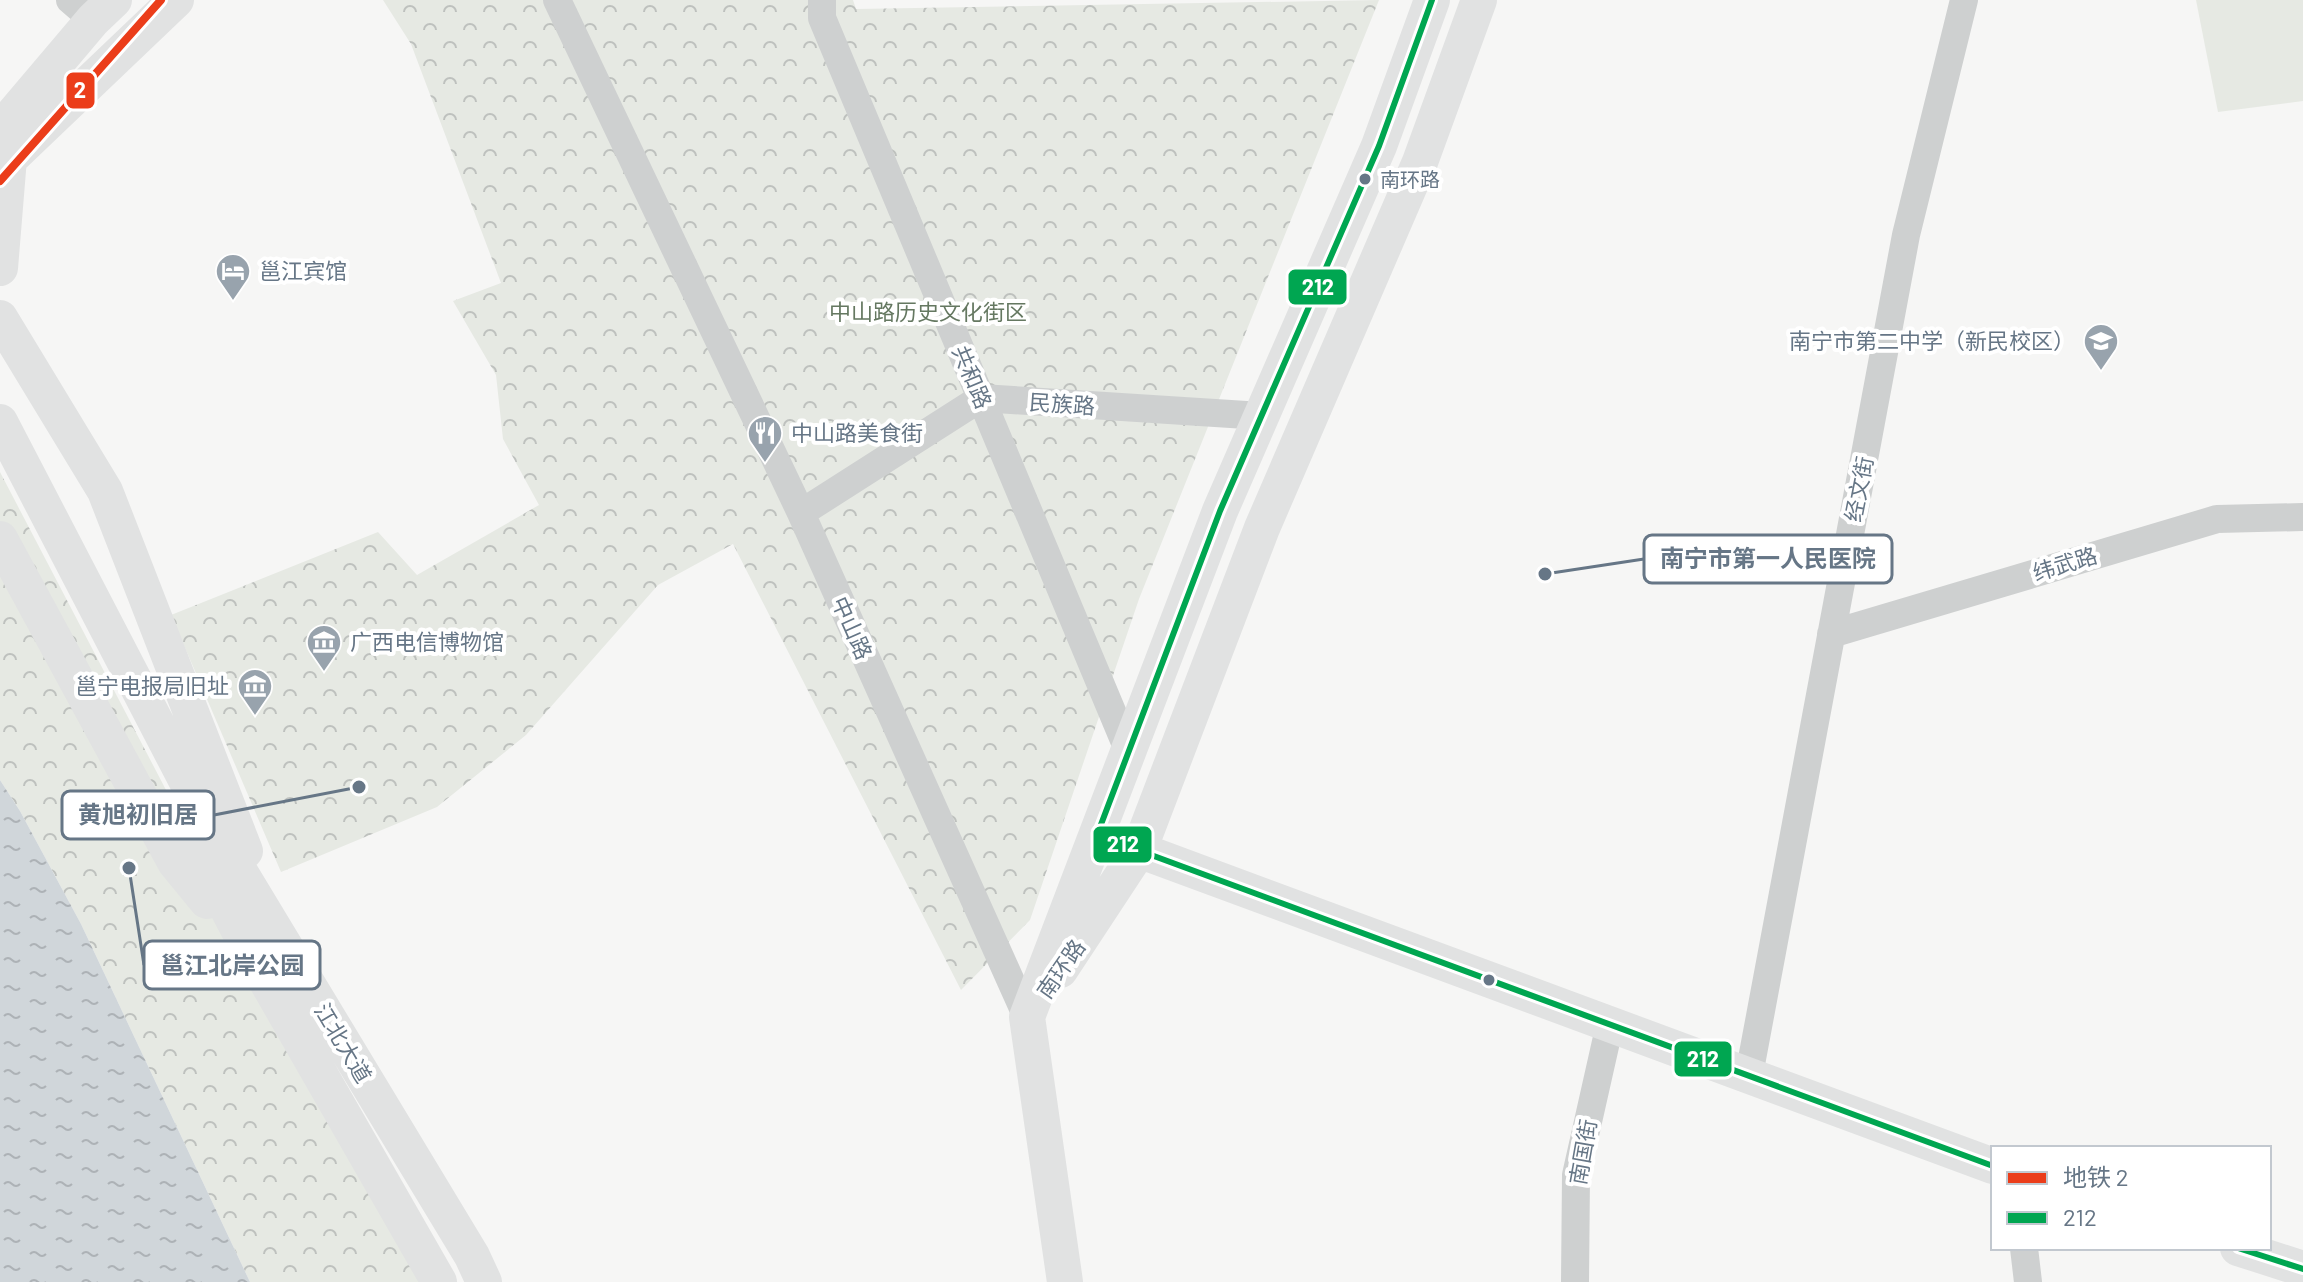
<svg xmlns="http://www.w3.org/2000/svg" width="2303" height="1282" viewBox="0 0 2303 1282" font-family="Barlow,'Noto Sans SC',sans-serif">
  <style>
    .green { fill: #e6e9e3 }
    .park { fill: url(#park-crowns) }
    .water { fill: url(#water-ripples) }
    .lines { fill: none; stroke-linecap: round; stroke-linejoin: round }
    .minor { stroke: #ced0d0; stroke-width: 28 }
    .major { stroke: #e1e2e2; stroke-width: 36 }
    .bus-1-casing { stroke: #fff; stroke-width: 12 }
    .bus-1 { stroke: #00a651; stroke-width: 6 }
    .metro-1-casing { stroke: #fff; stroke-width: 14 }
    .metro-1 { stroke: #eb3d1a; stroke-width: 8 }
    .bus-dot { fill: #667686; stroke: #fff; stroke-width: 3 }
    .labels { text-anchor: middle; stroke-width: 8; stroke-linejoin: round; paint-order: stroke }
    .bus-label { font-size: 20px; fill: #667686; stroke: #fff; text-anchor: start }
    .poi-label { font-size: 22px; fill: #667686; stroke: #fff; text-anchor: start }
    .park-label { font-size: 22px; fill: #657861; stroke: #fff }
    .street-label { font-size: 22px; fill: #667686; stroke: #fff }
    .leader { fill: none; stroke: #667686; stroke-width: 3 }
    .callout-dot { fill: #667686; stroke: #fff; stroke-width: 3 }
    .callout { fill: #fff; stroke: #667686; stroke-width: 3 }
    .callout-label { font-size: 24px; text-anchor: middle; font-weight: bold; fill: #667686 }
    .line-badge { stroke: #fff; stroke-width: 3 }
    .badge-label { font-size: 22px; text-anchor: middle; font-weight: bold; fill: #fff }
  </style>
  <defs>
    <pattern id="park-crowns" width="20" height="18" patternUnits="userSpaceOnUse" patternTransform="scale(2)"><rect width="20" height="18" fill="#e6e9e3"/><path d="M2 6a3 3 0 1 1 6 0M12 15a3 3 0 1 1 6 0" fill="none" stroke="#bec1be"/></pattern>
    <pattern id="water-ripples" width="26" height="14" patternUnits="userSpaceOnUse" patternTransform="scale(2)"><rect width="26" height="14" fill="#d0d6da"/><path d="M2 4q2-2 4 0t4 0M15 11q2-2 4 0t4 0" fill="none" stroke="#adb2b6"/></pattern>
  </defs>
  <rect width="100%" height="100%" fill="#f6f6f5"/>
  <path class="green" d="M2196,0H2303V101L2218,112Z"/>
  <path class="park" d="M383,0H853L856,9L1379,0L1139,599L1030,920L961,990L733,544L658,585L526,735L437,807L281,872L171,615L378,532L417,575L539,505L503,439L496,375L453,301L501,283L411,44Z
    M0,472L177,811L439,1282H250L81,924L20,811L0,780Z"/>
  <path class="water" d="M0,780L20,811L81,924L250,1282H0Z"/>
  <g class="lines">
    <path class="minor" d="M70,0L93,20
      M557,0L801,513L1027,1017
      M822,0V18L1129,752
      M801,513L981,398L1262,416
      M1831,634L2217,519L2303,517
      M1749,1075L1906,235L1964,0
      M2024,1248L2028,1282
      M1575,1282L1576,1175L1610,1024"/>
    <path class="major" d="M0,130L93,20L114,0
      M0,168L176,0
      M0,268L9,158
      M0,318L105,491L245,851
      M0,422L197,801L472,1256L484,1282
      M0,539L175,862L207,901
      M179,814L250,952L439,1282
      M1117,842L1993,1166
      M1060,970L1139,850L1262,528L1420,162L1479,0
      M2238,1248L2303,1269
      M1065,1282L1027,1017L1220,511L1379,146L1432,0"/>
    <g class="bus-1-casing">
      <path id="bus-1" d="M1432,0L1379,146L1220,511L1097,835L1993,1166
        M2238,1248L2303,1269"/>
    </g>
    <use href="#bus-1" class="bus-1"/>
    <g class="metro-1-casing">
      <path id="metro-1" d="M0,181L161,0"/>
    </g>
    <use href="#metro-1" class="metro-1"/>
  </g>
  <defs>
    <g id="hotel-pin" transform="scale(1.8)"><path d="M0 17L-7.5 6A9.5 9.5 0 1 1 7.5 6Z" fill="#98a3ad" stroke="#fff"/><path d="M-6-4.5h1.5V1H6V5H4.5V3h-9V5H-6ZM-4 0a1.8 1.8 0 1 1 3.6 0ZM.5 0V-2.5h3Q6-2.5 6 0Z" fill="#fff"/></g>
    <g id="school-pin" transform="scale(1.8)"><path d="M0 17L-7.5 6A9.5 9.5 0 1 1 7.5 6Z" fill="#98a3ad" stroke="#fff"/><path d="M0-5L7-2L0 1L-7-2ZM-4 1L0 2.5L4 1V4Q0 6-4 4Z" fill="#fff"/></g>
    <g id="restaurant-pin" transform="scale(1.8)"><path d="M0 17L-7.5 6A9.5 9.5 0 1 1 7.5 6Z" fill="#98a3ad" stroke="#fff"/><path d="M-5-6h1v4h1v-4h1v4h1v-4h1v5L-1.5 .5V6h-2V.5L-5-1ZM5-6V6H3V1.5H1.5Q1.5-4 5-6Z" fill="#fff"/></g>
    <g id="museum-pin" transform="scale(1.8)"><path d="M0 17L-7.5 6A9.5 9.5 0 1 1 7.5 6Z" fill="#98a3ad" stroke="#fff"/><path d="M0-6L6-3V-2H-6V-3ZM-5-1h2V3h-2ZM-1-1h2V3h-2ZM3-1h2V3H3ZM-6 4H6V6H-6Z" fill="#fff"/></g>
  </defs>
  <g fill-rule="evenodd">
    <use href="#hotel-pin" x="233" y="271"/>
    <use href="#school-pin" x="2101" y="341"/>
    <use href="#restaurant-pin" x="765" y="433"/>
    <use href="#museum-pin" x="324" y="642"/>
    <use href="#museum-pin" x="255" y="686"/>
  </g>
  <g class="bus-dot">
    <circle cx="1365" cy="179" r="7"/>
    <circle cx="1489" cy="980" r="7"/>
  </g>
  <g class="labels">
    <g class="bus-label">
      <text x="1380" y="187">南环路</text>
    </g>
    <g class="poi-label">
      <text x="259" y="279">邕江宾馆</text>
      <text x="2075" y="349" text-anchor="end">南宁市第二中学（新民校区）</text>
      <text x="791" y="441">中山路美食街</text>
      <text x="350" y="650">广西电信博物馆</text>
      <text x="229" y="694" text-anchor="end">邕宁电报局旧址</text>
    </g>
    <g class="park-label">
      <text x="928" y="320">中山路历史文化街区</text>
    </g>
    <g class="street-label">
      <text transform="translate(972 377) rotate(67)" y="8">共和路</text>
      <text transform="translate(1062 404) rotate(4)" y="8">民族路</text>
      <text transform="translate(1859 489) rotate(-79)" y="8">经文街</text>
      <text transform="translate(2065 564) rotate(-17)" y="8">纬武路</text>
      <text transform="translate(852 628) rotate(66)" y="8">中山路</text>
      <text transform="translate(1061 969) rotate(-55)" y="8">南环路</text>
      <text transform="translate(343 1043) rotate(59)" y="8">江北大道</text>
      <text transform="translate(1583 1152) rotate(-80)" y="8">南国街</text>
    </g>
  </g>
  <path class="leader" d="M1545 574L1644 559M359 787L214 815M129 868L144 965"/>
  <g class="callout-dot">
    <circle cx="1545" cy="574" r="8"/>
    <circle cx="359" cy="787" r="8"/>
    <circle cx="129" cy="868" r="8"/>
  </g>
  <g class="callout">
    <rect x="1644" y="535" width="248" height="48" rx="8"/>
    <rect x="62" y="791" width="152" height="48" rx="8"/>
    <rect x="144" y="941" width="176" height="48" rx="8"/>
  </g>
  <g class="callout-label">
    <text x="1768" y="567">南宁市第一人民医院</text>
    <text x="138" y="823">黄旭初旧居</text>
    <text x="232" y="974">邕江北岸公园</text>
  </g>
  <g class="line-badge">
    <rect x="65" y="71" width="31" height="39" rx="8" fill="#eb3d1a"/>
    <rect x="1287" y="268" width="61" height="38" rx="8" fill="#00a651"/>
    <rect x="1092" y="825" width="61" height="39" rx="8" fill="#00a651"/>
    <rect x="1673" y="1040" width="60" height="38" rx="8" fill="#00a651"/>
  </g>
  <g class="badge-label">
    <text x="80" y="98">2</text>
    <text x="1318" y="295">212</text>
    <text x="1123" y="852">212</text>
    <text x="1703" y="1067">212</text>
  </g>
  <rect x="1991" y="1146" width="280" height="104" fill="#ffffff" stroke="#c2c8cf" stroke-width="2"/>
  <rect x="2007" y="1172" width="40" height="12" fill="#eb3d1a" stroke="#c2c8cf" stroke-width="2"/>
  <text x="2063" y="1186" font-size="24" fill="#667686">地铁 2</text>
  <rect x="2007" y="1212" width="40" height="12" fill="#00a651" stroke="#c2c8cf" stroke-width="2"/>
  <text x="2063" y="1226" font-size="24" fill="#667686">212</text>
</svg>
